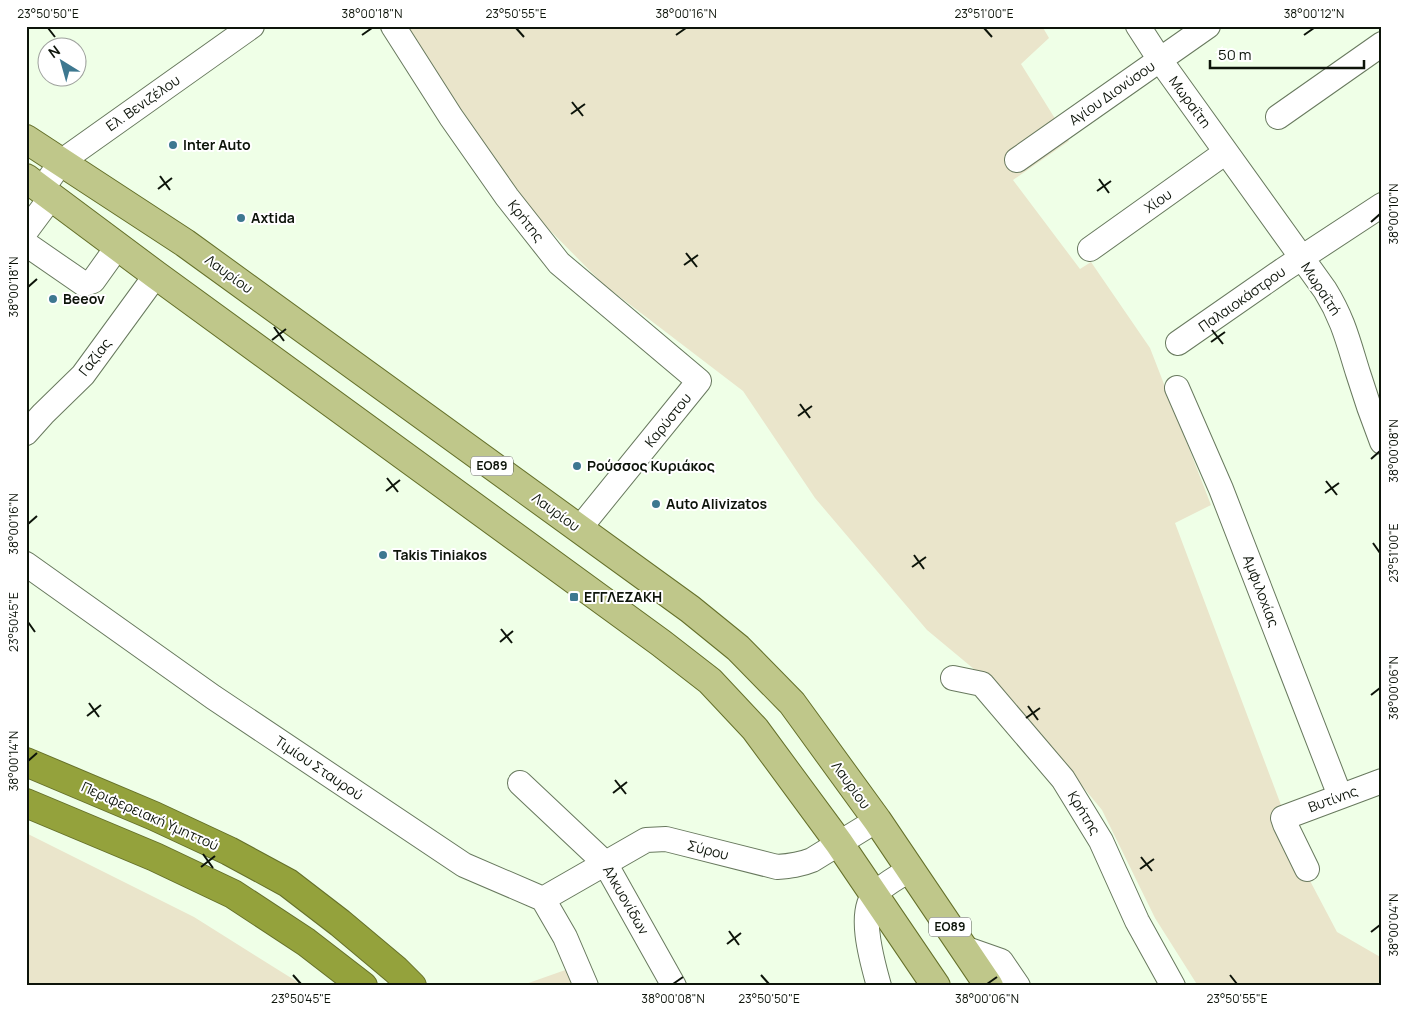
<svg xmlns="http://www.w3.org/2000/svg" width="1408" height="1012" viewBox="0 0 1408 1012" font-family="Manrope,sans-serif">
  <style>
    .green { fill: #eae5cb }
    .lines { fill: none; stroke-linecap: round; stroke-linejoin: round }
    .minor-casing { stroke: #68795e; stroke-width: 26 }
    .major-casing { stroke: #65702a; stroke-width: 30 }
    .highway-casing { stroke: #65702a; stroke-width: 30 }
    .minor { stroke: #fff; stroke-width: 24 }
    .major { stroke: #bfc78a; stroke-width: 28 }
    .highway { stroke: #94a23c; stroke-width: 28 }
    .ticks { fill: none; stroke: #0d140a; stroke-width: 2 }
    .poi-dot { fill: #3d7890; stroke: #fff; stroke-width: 2 }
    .labels { text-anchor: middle; stroke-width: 4; stroke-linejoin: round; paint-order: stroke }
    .shield { fill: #fff; stroke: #565a54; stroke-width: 1 }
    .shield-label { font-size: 12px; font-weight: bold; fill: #0d140a }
    .street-label { font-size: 14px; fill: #0d140a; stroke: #fff }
    .poi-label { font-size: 14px; font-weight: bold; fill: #0d140a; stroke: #fff; text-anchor: start }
    .neatline { fill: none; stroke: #0d140a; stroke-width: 2 }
    .ticks-label { font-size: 12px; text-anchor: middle; fill: #0d140a }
  </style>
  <rect width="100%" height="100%" fill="#efffe7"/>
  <path class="green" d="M403,26H1042L1049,38L1021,64L1069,141L1013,180L1080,269L1091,262L1150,348L1211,505L1175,523L1308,877L1337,932L1382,958V986H1198L1155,918L1102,810L1010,699L927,630L815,498L743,391L603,284L516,196Z
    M26,833L194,917L296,981L301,986H26Z
    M571,968L578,986H520Z"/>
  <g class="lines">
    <g class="minor-casing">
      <path id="minor" d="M393,26L451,117L507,197L559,263L699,381L579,529
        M1138,26L1160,60L1325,290C1343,319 1348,341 1358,373C1365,396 1373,419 1382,442
        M1278,117L1382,44
        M1017,160L1208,26
        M42,189L62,161L252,26
        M26,231L52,196
        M26,244L84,284L93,281L118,246
        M1090,249L1226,152
        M1178,343L1283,270L1382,205
        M1177,388L1221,489L1340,796
        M26,433L43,414L83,375L156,275
        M26,564L213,697L464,865L543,899L565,937L586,986
        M953,678L982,684L1063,779L1101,841L1137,921L1173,986
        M520,783L605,863L674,986
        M1307,869L1285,824L1283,818L1382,781
        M543,899L646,840L666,839L777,867C790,866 800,865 812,860L877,820
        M964,948L1001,961L1018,986
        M879,986C873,964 857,912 875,894C884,884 899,877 910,869"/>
    </g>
    <g class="major-casing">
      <path id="major" d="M26,139L185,243L690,609L738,648L792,703L877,820L989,986
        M26,178L156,275L661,643L710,681L755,729L839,843L936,986"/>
    </g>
    <g class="highway-casing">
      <path id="highway" d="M26,762L154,816L229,851L288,883L340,923L396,970L412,986
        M26,803L155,857L233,894L306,942L363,986"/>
    </g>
    <use href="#minor" class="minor"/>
    <use href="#major" class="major"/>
    <use href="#highway" class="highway"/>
  </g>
  <path class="ticks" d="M48,28L55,37M516,28L524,37M984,28L992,37M362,35L372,28M676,35L686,28M1304,35L1314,28M572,102L583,116M571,114L585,104M160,176L170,190M1099,179L1109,193M158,189L172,178M1097,191L1111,181M1371,222L1380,214M686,253L697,267M684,265L698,255M28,287L37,279M274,327L284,341M1212,330L1223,344M272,340L286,329M1211,342L1225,332M800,404L810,418M798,416L812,406M1371,459L1380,451M387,478L398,492M1326,481L1337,495M386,491L400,480M1325,493L1339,483M28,524L37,516M1373,543L1380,553M914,555L924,569M912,567L926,557M28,622L35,632M501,629L512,643M500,642L513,631M1371,695L1380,688M89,703L99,717M1028,706L1038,720M87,716L101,705M1026,718L1040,708M28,761L37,753M615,780L626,794M613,793L627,782M203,854L213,868M1141,857L1152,871M201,867L215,856M1140,869L1154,859M729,931L739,945M1371,932L1380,925M727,944L741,933M293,975L301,984M761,975L769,984M1230,975L1237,984M673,984L683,977M987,984L997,977"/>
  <g class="poi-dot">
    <circle cx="173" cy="145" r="5"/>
    <circle cx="241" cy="218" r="5"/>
    <circle cx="53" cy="299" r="5"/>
    <circle cx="577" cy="466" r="5"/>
    <circle cx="656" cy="504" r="5"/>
    <circle cx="383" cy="555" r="5"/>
    <rect x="569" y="592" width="10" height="10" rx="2.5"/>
  </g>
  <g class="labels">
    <g class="shield">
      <rect x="471" y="456.5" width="42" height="19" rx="4"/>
      <rect x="929" y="917.5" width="42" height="19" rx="4"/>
    </g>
    <g class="shield-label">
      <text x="492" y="470">ΕΟ89</text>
      <text x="950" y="931">ΕΟ89</text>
    </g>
    <g class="street-label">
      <text transform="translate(1112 93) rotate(-35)" y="5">Αγίου Διονύσου</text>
      <text transform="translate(1190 102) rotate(54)" y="5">Μωραΐτη</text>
      <text transform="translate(143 103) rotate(-35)" y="5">Ελ. Βενιζέλου</text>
      <text transform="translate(1158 201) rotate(-35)" y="5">Χίου</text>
      <text transform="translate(526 221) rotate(52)" y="5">Κρήτης</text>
      <text transform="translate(229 274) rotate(36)" y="5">Λαυρίου</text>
      <text transform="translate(1321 289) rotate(57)" y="5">Μωραΐτή</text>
      <text transform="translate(1242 299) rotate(-35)" y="5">Παλαιοκάστρου</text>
      <text transform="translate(95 357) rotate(-52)" y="5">Γαζίας</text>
      <text transform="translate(668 420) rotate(-51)" y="5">Καρύστου</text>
      <text transform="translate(556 512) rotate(36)" y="5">Λαυρίου</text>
      <text transform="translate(1261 591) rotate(69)" y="5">Αμφιλοχίας</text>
      <text transform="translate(319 768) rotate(34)" y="5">Τιμίου Σταυρού</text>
      <text transform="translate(851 785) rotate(54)" y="5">Λαυρίου</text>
      <text transform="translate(1333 799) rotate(-20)" y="5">Βυτίνης</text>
      <text transform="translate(1084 813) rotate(59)" y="5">Κρήτης</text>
      <text transform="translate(150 816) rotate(24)" y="5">Περιφερειακή Υμηττού</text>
      <text transform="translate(708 850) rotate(14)" y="5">Σύρου</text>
      <text transform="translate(626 900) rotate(60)" y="5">Αλκυονίδων</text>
    </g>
    <g class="poi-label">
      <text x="183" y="150">Inter Auto</text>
      <text x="251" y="223">Axtida</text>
      <text x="63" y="304">Beeov</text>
      <text x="587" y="471">Ρούσσος Κυριάκος</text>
      <text x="666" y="509">Auto Alivizatos</text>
      <text x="393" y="560">Takis Tiniakos</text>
      <text x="584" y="602">ΕΓΓΛΕΖΑΚΗ</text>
    </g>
  </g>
  <rect width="1408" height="1012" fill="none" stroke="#ffffff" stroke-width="55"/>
  <g transform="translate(62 62) rotate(323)"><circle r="24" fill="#ffffff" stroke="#9ea19d"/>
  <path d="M0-4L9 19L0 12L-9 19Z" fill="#3d7890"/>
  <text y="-8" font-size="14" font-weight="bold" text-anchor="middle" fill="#0d140a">N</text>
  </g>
  <path d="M1210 60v8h154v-8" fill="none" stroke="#0d140a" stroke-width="2.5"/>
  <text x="1218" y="60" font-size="15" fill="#0d140a" stroke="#ffffff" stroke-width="4" paint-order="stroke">50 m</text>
  <rect x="28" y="28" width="1352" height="956" class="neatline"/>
  <g class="ticks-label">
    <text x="48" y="18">23°50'50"E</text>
    <text x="372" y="18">38°00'18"N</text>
    <text x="516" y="18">23°50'55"E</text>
    <text x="686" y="18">38°00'16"N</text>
    <text x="984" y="18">23°51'00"E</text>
    <text x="1314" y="18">38°00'12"N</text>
    <text transform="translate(1394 214) rotate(-90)" y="4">38°00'10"N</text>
    <text transform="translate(14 287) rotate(-90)" y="4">38°00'18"N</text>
    <text transform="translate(1394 451) rotate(-90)" y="4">38°00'08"N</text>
    <text transform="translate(14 524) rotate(-90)" y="4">38°00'16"N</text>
    <text transform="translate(1394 553) rotate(-90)" y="4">23°51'00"E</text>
    <text transform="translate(14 622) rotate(-90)" y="4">23°50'45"E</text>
    <text transform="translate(1394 688) rotate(-90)" y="4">38°00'06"N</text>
    <text transform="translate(14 761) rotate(-90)" y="4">38°00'14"N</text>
    <text transform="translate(1394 925) rotate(-90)" y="4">38°00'04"N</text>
    <text x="301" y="1003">23°50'45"E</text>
    <text x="673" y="1003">38°00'08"N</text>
    <text x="769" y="1003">23°50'50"E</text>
    <text x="987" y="1003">38°00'06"N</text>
    <text x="1237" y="1003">23°50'55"E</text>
  </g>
</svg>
